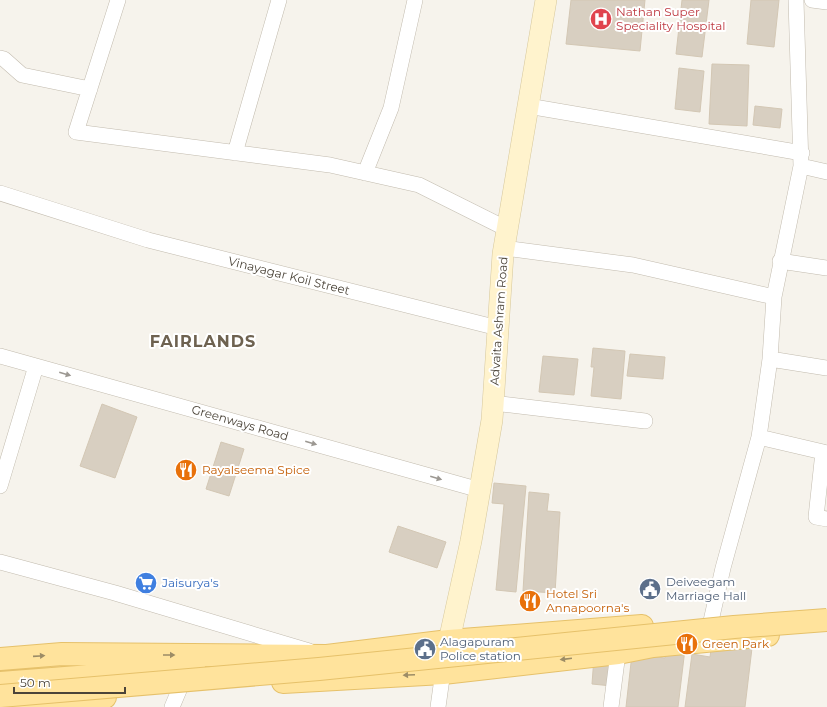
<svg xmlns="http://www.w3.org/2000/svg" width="827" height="707" viewBox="0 0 827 707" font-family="Montserrat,sans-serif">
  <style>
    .building { fill: #d8cfc1; stroke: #d3c7b4 }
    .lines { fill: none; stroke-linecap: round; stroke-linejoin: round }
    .street-casing { stroke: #c2bbae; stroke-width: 16 }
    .secondary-casing { stroke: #d6c79b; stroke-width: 22 }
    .primary-casing { stroke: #e6c16a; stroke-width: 24 }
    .street { stroke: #fff; stroke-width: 15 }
    .secondary { stroke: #fff3cd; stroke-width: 21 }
    .primary { stroke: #ffe39c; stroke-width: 22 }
    .primary-bridge-casing { stroke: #e6c16a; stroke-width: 24; stroke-linecap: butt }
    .primary-bridge { stroke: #ffe39c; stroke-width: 22 }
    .oneway { fill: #9c9892 }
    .oneway2 { fill: #9c8c66 }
    .labels { text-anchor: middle; stroke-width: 4; stroke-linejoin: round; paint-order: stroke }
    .health-label { font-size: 12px; fill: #be3a42; stroke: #fff; text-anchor: start }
    .street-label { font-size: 12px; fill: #4b4439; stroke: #fff }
    .food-label { font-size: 12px; fill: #c56008; stroke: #fff; text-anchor: start }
    .service-label { font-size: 12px; fill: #4e5e75; stroke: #fff; text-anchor: start }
    .shop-label { font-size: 12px; fill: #366cbe; stroke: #fff; text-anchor: start }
    .district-label { font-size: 16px; font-weight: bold; letter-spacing: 1px; fill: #6e6250; stroke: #fff }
  </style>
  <rect width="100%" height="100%" fill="#f6f3ec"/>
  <path class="building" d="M571,0H645L640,51L566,44Z
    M682,0H709L702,57L676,54Z
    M751,0H779L774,47L747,44Z
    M712,64L749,65L747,126L709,124Z
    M679,68L704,71L700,112L675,109Z
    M755,106L782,109L780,128L753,125Z
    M593,348L625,351L621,399L591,396L594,367H591Z
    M630,354L665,357L663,379L627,376Z
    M543,356L578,359L574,395L539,392Z
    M102,404L137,417L115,478L80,466Z
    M221,442L244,449L229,496L206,489Z
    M494,483L526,486L516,592L496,590L504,504L492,503Z
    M529,492L549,494L547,511L560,512L555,593L523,591Z
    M398,526L446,542L437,568L389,552Z
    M712,642L752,648L745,707H685L692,654L710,657Z
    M667,647L685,649L678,707H626L632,654L665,658Z
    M594,657L614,659L612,686L592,684Z"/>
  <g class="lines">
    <g class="street-casing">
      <path id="street" d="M118,0L76,132L330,165L419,185L507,229
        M812,0L827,2
        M0,58L4,59L22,75L90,89
        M528,106L802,153
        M235,153L279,0
        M801,166L827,172
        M365,173L391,108L415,0
        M0,193L148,240L498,328
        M504,248L633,265L774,297
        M780,261L827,268
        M0,356L480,490
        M770,359L827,368
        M493,403L645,421
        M759,437L827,453
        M823,452L816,517L827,519
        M0,486L36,366
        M0,562L115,593L309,651
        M711,621L723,568L759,437L770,359L774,297L801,166L796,0
        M172,707L180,688
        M438,707L444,664
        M611,707L618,653"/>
    </g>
    <g class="secondary-casing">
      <path id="secondary" d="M449,641L471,541L492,420L503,254L546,0"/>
    </g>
    <g class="primary-casing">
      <path id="primary" d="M0,659L62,654L327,656L449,641L642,626
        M283,682L443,673L618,653L653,646L768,635
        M0,683L194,668
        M23,707L105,697"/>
    </g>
    <use href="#street" class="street"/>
    <use href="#secondary" class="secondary"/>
    <use href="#primary" class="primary"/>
    <g class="primary-bridge-casing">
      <path id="primary-bridge" d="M0,696L319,669L734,627L827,620"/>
    </g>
    <use href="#primary-bridge" class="primary-bridge"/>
  </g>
  <defs><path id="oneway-solid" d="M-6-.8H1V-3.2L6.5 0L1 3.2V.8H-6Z"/></defs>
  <g class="oneway">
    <use href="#oneway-solid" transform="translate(65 374) rotate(16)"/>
    <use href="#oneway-solid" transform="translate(311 443) rotate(16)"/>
    <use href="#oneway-solid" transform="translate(436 478) rotate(16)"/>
  </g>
  <g class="oneway2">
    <use href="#oneway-solid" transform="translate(169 655)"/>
    <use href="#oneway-solid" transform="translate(39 656) rotate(-4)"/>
    <use href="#oneway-solid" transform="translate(566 659) rotate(173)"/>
    <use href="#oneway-solid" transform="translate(409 675) rotate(177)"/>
  </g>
  <defs>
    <g id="hospital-disc" transform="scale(1.15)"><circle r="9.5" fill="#e0444e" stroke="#fff"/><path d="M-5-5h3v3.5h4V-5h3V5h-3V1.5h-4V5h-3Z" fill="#fff"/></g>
    <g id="restaurant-disc" transform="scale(1.15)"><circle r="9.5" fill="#e8710a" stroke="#fff"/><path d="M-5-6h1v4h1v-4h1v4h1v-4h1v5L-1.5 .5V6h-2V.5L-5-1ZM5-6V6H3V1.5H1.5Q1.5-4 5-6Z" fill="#fff"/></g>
    <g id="supermarket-disc" transform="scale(1.15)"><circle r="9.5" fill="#3f7fe0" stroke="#fff"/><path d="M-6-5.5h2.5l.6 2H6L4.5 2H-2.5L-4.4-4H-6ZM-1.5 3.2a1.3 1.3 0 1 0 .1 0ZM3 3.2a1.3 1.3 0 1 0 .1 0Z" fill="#fff"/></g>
    <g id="civic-disc" transform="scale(1.15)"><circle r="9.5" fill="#5c6f8a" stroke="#fff"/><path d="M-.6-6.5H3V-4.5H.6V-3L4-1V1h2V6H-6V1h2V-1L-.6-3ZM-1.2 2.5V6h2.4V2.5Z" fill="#fff"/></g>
  </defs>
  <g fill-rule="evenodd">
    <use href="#hospital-disc" x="601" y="19"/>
    <use href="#restaurant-disc" x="186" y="470"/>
    <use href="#supermarket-disc" x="146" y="583"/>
    <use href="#civic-disc" x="650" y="589"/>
    <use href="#restaurant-disc" x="530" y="601"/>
    <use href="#restaurant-disc" x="687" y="644"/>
    <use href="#civic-disc" x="425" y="649"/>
  </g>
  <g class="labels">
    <g class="health-label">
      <text x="616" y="16">Nathan Super<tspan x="616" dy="14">Speciality Hospital</tspan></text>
    </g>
    <g class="street-label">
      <text transform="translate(289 276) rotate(14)" y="4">Vinayagar Koil Street</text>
      <text transform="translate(499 321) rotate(-86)" y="4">Advaita Ashram Road</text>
      <text transform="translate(240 423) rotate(16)" y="4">Greenways Road</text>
    </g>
    <g class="food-label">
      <text x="202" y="474">Rayalseema Spice</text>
      <text x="546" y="598">Hotel Sri<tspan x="546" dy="14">Annapoorna's</tspan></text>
      <text x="702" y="648">Green Park</text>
    </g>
    <g class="service-label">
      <text x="666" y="586">Deiveegam<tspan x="666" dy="14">Marriage Hall</tspan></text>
      <text x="440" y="646">Alagapuram<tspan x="440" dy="14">Police station</tspan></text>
    </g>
    <g class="shop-label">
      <text x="162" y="587">Jaisurya's</text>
    </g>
    <g class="district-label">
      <text x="203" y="347">FAIRLANDS</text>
    </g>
  </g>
  <path d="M14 687v6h111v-6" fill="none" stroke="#4b4439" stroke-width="2"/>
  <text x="20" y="687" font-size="12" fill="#4b4439" stroke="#ffffff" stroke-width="3" paint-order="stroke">50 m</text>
</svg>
